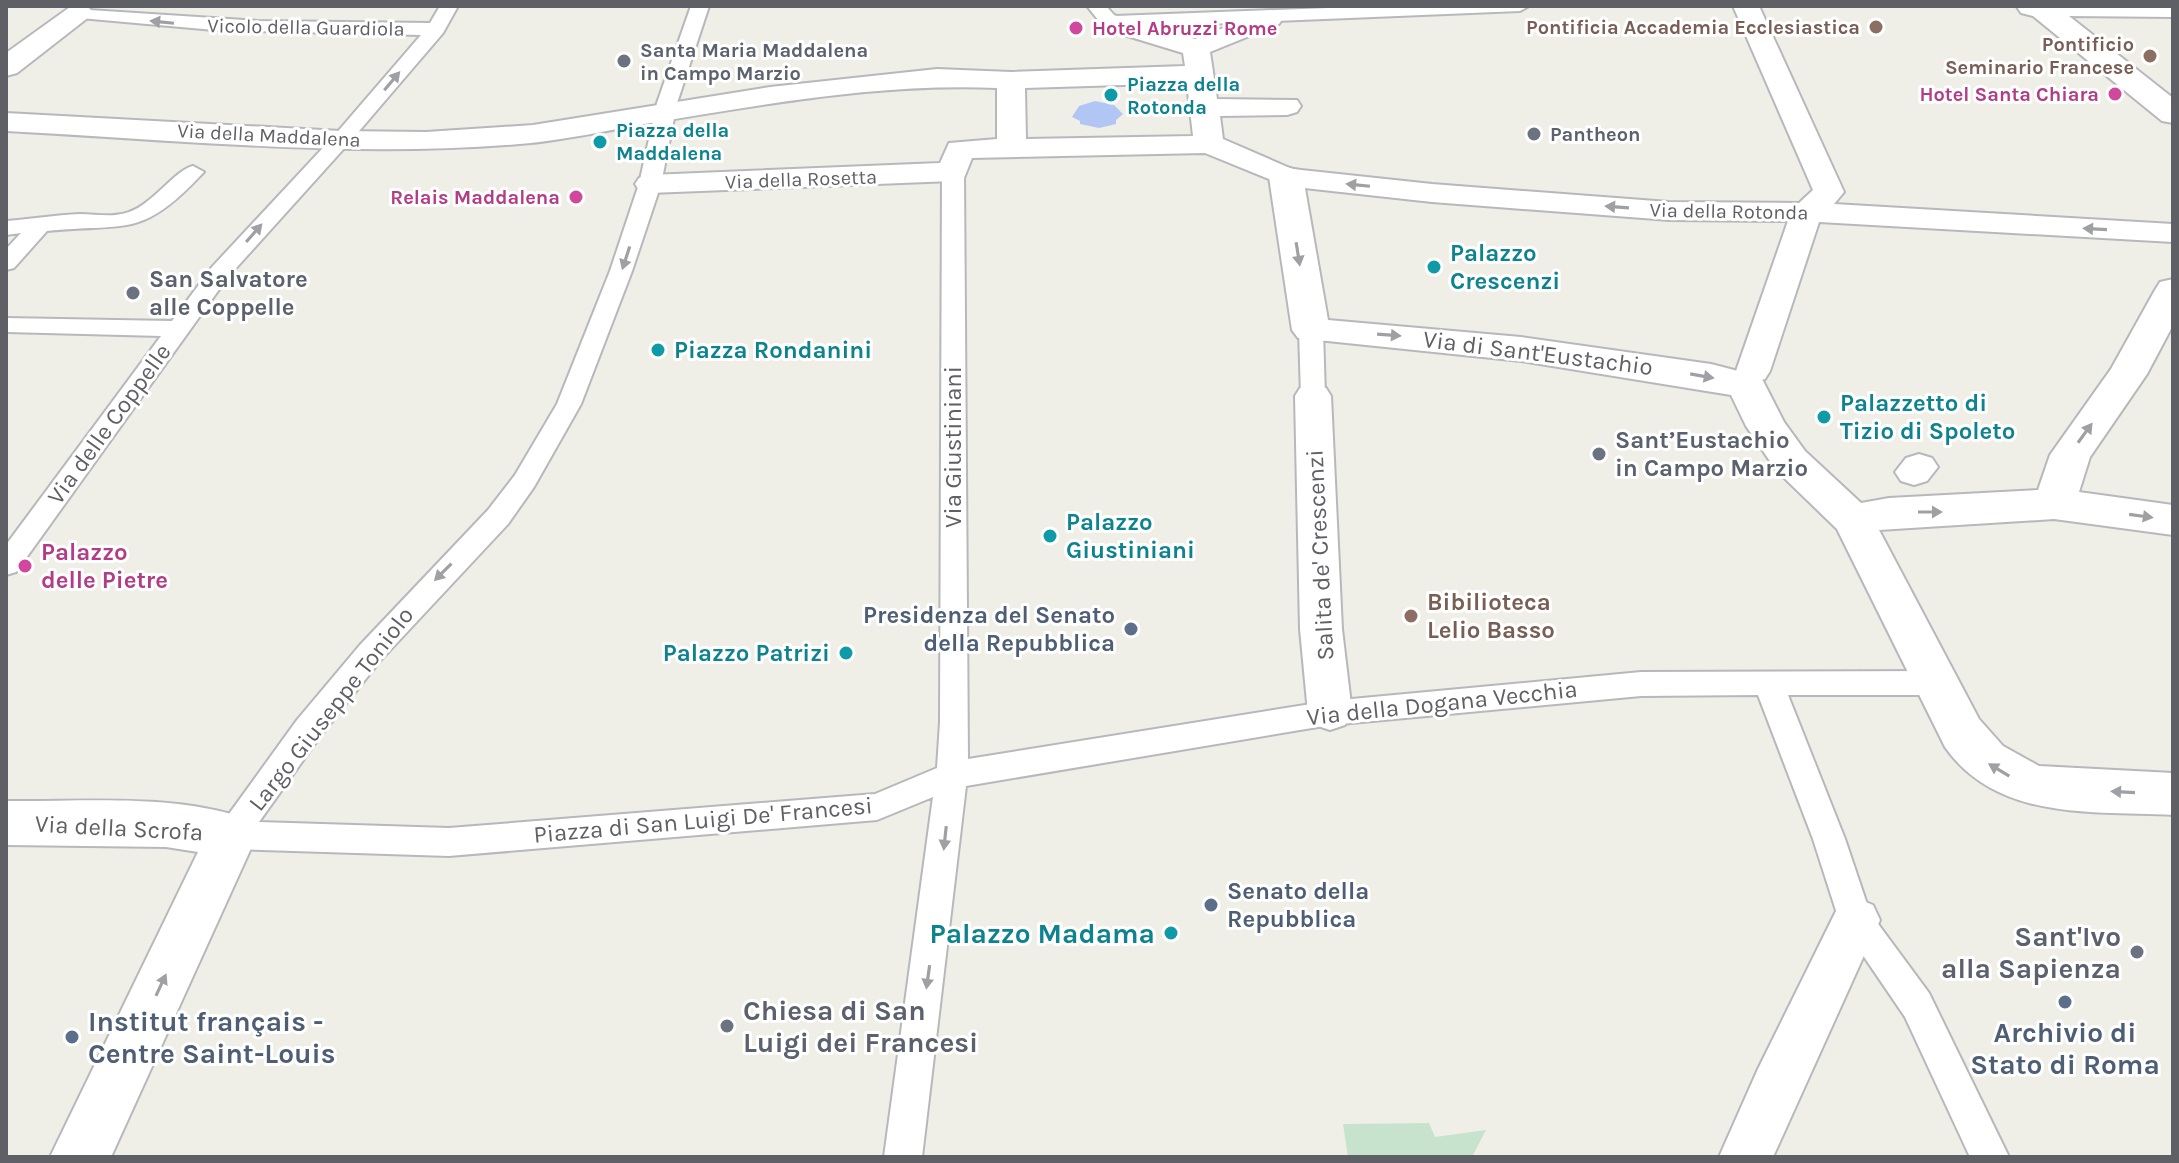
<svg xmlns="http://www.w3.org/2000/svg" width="2179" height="1163" viewBox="0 0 2179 1163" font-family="Karla,sans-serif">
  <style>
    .green { fill: #c7e3ce }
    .water { fill: #b1c6f5 }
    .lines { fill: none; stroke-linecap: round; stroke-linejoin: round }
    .service-casing { stroke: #b7b8bc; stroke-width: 4 }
    .pedestrian-casing { stroke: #b7b8bc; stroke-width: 4 }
    .minor-casing { stroke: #b7b8bc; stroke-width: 4 }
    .service { fill: #fff; fill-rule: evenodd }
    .pedestrian { fill: #fff; fill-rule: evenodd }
    .minor { fill: #fff; fill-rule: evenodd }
    .oneway { fill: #9fa0a3 }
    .education-dot { fill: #8d6e63; stroke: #fff; stroke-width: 3 }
    .hotel-dot { fill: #d1479c; stroke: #fff; stroke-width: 3 }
    .worship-dot { fill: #6b7280; stroke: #fff; stroke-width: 3 }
    .culture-dot { fill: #0f9aa8; stroke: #fff; stroke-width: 3 }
    .service-dot { fill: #5c6f8a; stroke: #fff; stroke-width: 3 }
    .labels { text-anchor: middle; stroke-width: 6; stroke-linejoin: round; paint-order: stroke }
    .far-street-label { font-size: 20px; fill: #5f6066; stroke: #fff }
    .far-education-label { font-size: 20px; font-weight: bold; fill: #785e54; stroke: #fff; text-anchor: end }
    .far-hotel-label { font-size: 20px; font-weight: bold; fill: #b23c85; stroke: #fff; text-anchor: end }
    .far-worship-label { font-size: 20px; font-weight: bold; fill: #5b616d; stroke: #fff; text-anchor: start }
    .far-culture-label { font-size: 20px; font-weight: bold; fill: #0d838f; stroke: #fff; text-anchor: start }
    .culture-label { font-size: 24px; font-weight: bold; fill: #0d838f; stroke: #fff; text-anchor: start }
    .worship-label { font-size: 24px; font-weight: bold; fill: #5b616d; stroke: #fff; text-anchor: start }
    .street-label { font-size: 24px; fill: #5f6066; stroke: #fff }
    .hotel-label { font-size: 24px; font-weight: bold; fill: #b23c85; stroke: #fff; text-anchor: start }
    .education-label { font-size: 24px; font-weight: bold; fill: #785e54; stroke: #fff; text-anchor: start }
    .service-label { font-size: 24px; font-weight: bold; fill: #4e5e75; stroke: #fff; text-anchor: end }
    .near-culture-label { font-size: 28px; font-weight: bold; fill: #0d838f; stroke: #fff; text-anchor: end }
    .near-worship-label { font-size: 28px; font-weight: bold; fill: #5b616d; stroke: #fff; text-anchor: end }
    .near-service-label { font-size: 28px; font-weight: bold; fill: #4e5e75; stroke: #fff; text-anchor: start }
  </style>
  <rect width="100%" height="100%" fill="#efefe7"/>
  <path class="green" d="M1429,1123L1435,1137L1486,1130L1472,1157H1348L1343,1124Z"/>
  <path class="water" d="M1095,101L1114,105L1123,114L1116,120V124L1099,128L1080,124V121L1072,117L1079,106Z"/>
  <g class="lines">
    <g class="service-casing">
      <path id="service" d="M440,6H458L443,33L348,144L228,277L16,572L6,575V545L161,336L6,332V318L172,321L212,267L334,136L421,35L214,30L80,18L74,17L71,13L74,9L258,21L430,23Z
        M691,6H709L677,103L661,184L632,271L581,404L534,487L508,524L380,661L319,738L259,822L449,828L875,794L937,768L940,722L942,172L953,166L964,172L968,759L1330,701L1641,672L1936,671L1947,675L1951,683L1947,691L1936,695H1788L1845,839L1870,913L1929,993L2009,1157H1970L1905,1017L1839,920L1813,839L1758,695L1641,696L1330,725L966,786L922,1157H884L933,797L877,820L449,856L232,849L221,845L216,835L221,825L297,720L360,645L488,510L515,475L557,404L610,271L639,184L657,103Z
        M1087,6H1106L1115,16L1379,6H1529L1520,11L1110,28L1103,26Z
        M193,166L204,172L200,176C141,239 125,223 47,231L14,268L6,270V249L21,233L6,235V221C31,219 55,215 80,214C96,214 113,218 129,212C153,204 175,170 193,166Z
        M1311,323L1319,325L1323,330L1325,396L1322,402H1304L1301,396L1299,330L1303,325Z"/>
    </g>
    <g class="pedestrian-casing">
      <path id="pedestrian" d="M1733,6H1759L1844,192L1834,204L2173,224V242L1819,222L1770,371L1765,379L1753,382L1741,379L1736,371L1788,221L1669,220L1432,202L1286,186L1205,153L972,158L964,178L953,181L650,193L639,190L635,184L639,178L650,175L940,163L949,143L997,139V88C879,83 760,105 644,124C606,131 568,139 531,143C356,159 180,140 6,131V113L341,131L426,132L533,125L770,87L937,69L1011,72L1185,66L1183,53L1101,28L1097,22L1101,16L1110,14L1195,39L1270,10L1279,12L1283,18L1279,24L1210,52L1217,99L1297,100L1301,106L1297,112L1287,115L1220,116L1223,139L1292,169L1432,184L1669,202L1799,203L1813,190ZM1187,83L1193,136L1026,139L1025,88Z
        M1313,384L1326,388L1331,396L1342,629L1352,713L1345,725L1330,730L1315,725L1308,713L1300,629L1295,396L1300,388Z
        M1919,454L1932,458L1938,467L1927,481L1914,485L1901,481L1895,472L1906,458Z
        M1856,898L1873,905L1880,920L1773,1157H1719L1758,1069L1839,905Z"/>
    </g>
    <g class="minor-casing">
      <path id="minor" d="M2173,6V17L2069,16L2173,98V123L2162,121L2033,16L2021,13L2017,7Z
        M70,7L87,6L94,13L17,73L6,76V53Z
        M1286,167L1298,170L1303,177L1328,320L1521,337L1711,364L1761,377L1784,422L1805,451L1861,503L1889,498L2038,490L2050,455L2111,369L2155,290L2160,282L2173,279V325L2147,374L2090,457L2079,492L2173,505V535L2054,519L1879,530L1979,719L2003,746L2039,766L2173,773V815C2092,811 1997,821 1945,747L1837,529L1776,470L1746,426L1731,395L1521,361L1298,338L1292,330L1269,177L1274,170Z
        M6,801C85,802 174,793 250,820L257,835L111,1157H50L198,852L166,847L6,845Z"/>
    </g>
    <use href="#service" class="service"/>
    <use href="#pedestrian" class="pedestrian"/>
    <use href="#minor" class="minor"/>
  </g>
  <defs><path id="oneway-solid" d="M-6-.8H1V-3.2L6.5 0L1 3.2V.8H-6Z" transform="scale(2)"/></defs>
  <g class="oneway">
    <use href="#oneway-solid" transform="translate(162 22) rotate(-174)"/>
    <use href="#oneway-solid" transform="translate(392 81) rotate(-50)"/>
    <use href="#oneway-solid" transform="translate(1358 185) rotate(-174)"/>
    <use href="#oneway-solid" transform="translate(1617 207) rotate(-176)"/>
    <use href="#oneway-solid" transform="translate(2095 229) rotate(-177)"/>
    <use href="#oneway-solid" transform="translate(254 233) rotate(-49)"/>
    <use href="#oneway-solid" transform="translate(1298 254) rotate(81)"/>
    <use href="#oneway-solid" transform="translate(626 258) rotate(108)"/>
    <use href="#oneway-solid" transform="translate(1389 335) rotate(4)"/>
    <use href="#oneway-solid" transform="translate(1702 376) rotate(10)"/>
    <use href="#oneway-solid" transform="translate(2085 433) rotate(-54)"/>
    <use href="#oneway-solid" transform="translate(1930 512)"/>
    <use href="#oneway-solid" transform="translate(2141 516) rotate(8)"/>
    <use href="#oneway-solid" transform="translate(443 572) rotate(135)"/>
    <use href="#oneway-solid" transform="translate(1999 770) rotate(-149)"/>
    <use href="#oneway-solid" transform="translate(2123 792) rotate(-177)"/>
    <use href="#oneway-solid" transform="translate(945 838) rotate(96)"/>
    <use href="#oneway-solid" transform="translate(928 977) rotate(98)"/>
    <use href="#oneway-solid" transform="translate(161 985) rotate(-65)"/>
  </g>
  <g class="education-dot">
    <circle cx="1876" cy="27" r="8"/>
    <circle cx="2150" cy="56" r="8"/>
    <circle cx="1411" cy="616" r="8"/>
  </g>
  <g class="hotel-dot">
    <circle cx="1076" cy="28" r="8"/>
    <circle cx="2115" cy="94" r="8"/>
    <circle cx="576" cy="197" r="8"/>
    <circle cx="25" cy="566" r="8"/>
  </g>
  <g class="worship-dot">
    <circle cx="624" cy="61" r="8"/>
    <circle cx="1534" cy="134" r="8"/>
    <circle cx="133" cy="293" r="8"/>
    <circle cx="1599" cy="454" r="8"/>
    <circle cx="2137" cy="952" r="8"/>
    <circle cx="727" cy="1026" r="8"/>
  </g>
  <g class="culture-dot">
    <circle cx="1111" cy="95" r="8"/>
    <circle cx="600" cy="142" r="8"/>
    <circle cx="1434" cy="267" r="8"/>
    <circle cx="658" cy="350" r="8"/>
    <circle cx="1824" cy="417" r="8"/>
    <circle cx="1050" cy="536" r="8"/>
    <circle cx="846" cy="653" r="8"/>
    <circle cx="1171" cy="933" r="8"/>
  </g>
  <g class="service-dot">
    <circle cx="1131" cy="629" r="8"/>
    <circle cx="1211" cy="905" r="8"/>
    <circle cx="2065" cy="1002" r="8"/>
    <circle cx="72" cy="1037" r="8"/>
  </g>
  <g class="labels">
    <g class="far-street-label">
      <text transform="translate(306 27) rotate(1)" y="7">Vicolo della Guardiola</text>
      <text transform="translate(269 135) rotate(3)" y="7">Via della Maddalena</text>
      <text transform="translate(801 179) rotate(-2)" y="7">Via della Rosetta</text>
      <text transform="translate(1729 211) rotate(1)" y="7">Via della Rotonda</text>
    </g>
    <g class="far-education-label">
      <text x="1860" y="34">Pontificia Accademia Ecclesiastica</text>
      <text x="2134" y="51">Pontificio<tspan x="2134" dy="23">Seminario Francese</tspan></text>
    </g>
    <g class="far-hotel-label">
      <text x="1092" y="35" text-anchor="start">Hotel Abruzzi Rome</text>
      <text x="2099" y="101">Hotel Santa Chiara</text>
      <text x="560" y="204">Relais Maddalena</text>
    </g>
    <g class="far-worship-label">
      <text x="640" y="57">Santa Maria Maddalena<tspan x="640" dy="23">in Campo Marzio</tspan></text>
      <text x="1550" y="141">Pantheon</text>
    </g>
    <g class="far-culture-label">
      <text x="1127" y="91">Piazza della<tspan x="1127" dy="23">Rotonda</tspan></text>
      <text x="616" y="137">Piazza della<tspan x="616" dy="23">Maddalena</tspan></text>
    </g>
    <g class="culture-label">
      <text x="1450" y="261">Palazzo<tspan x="1450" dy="28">Crescenzi</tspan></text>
      <text x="674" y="358">Piazza Rondanini</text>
      <text x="1840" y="411">Palazzetto di<tspan x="1840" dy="28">Tizio di Spoleto</tspan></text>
      <text x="1066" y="530">Palazzo<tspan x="1066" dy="28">Giustiniani</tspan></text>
      <text x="830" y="661" text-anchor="end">Palazzo Patrizi</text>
    </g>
    <g class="worship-label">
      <text x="149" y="287">San Salvatore<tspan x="149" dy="28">alle Coppelle</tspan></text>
      <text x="1615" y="448">Sant’Eustachio<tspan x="1615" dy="28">in Campo Marzio</tspan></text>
    </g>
    <g class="street-label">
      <text transform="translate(1538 353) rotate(7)" y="8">Via di Sant'Eustachio</text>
      <text transform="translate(109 424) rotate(-54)" y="8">Via delle Coppelle</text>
      <text transform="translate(953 447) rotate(-90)" y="8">Via Giustiniani</text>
      <text transform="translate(1320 555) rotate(-93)" y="8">Salita de' Crescenzi</text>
      <text transform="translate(1442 703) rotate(-6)" y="8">Via della Dogana Vecchia</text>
      <text transform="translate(331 709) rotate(-52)" y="8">Largo Giuseppe Toniolo</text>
      <text transform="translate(703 820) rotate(-5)" y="8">Piazza di San Luigi De' Francesi</text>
      <text transform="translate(119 828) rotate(3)" y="8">Via della Scrofa</text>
    </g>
    <g class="hotel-label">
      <text x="41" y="560">Palazzo<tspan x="41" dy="28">delle Pietre</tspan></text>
    </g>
    <g class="education-label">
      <text x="1427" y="610">Bibilioteca<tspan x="1427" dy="28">Lelio Basso</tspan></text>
    </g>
    <g class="service-label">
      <text x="1115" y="623">Presidenza del Senato<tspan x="1115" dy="28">della Repubblica</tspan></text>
      <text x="1227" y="899" text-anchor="start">Senato della<tspan x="1227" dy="28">Repubblica</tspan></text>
    </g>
    <g class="near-culture-label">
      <text x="1155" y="943">Palazzo Madama</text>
    </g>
    <g class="near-worship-label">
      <text x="2121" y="946">Sant'Ivo<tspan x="2121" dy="32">alla Sapienza</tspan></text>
      <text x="743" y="1020" text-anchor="start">Chiesa di San<tspan x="743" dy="32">Luigi dei Francesi</tspan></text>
    </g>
    <g class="near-service-label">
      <text x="88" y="1031">Institut français -<tspan x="88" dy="32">Centre Saint-Louis</tspan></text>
      <text x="2065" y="1042" text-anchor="middle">Archivio di<tspan x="2065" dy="32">Stato di Roma</tspan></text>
    </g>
  </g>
  <rect width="2179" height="1163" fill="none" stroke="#5f6066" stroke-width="16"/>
</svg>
